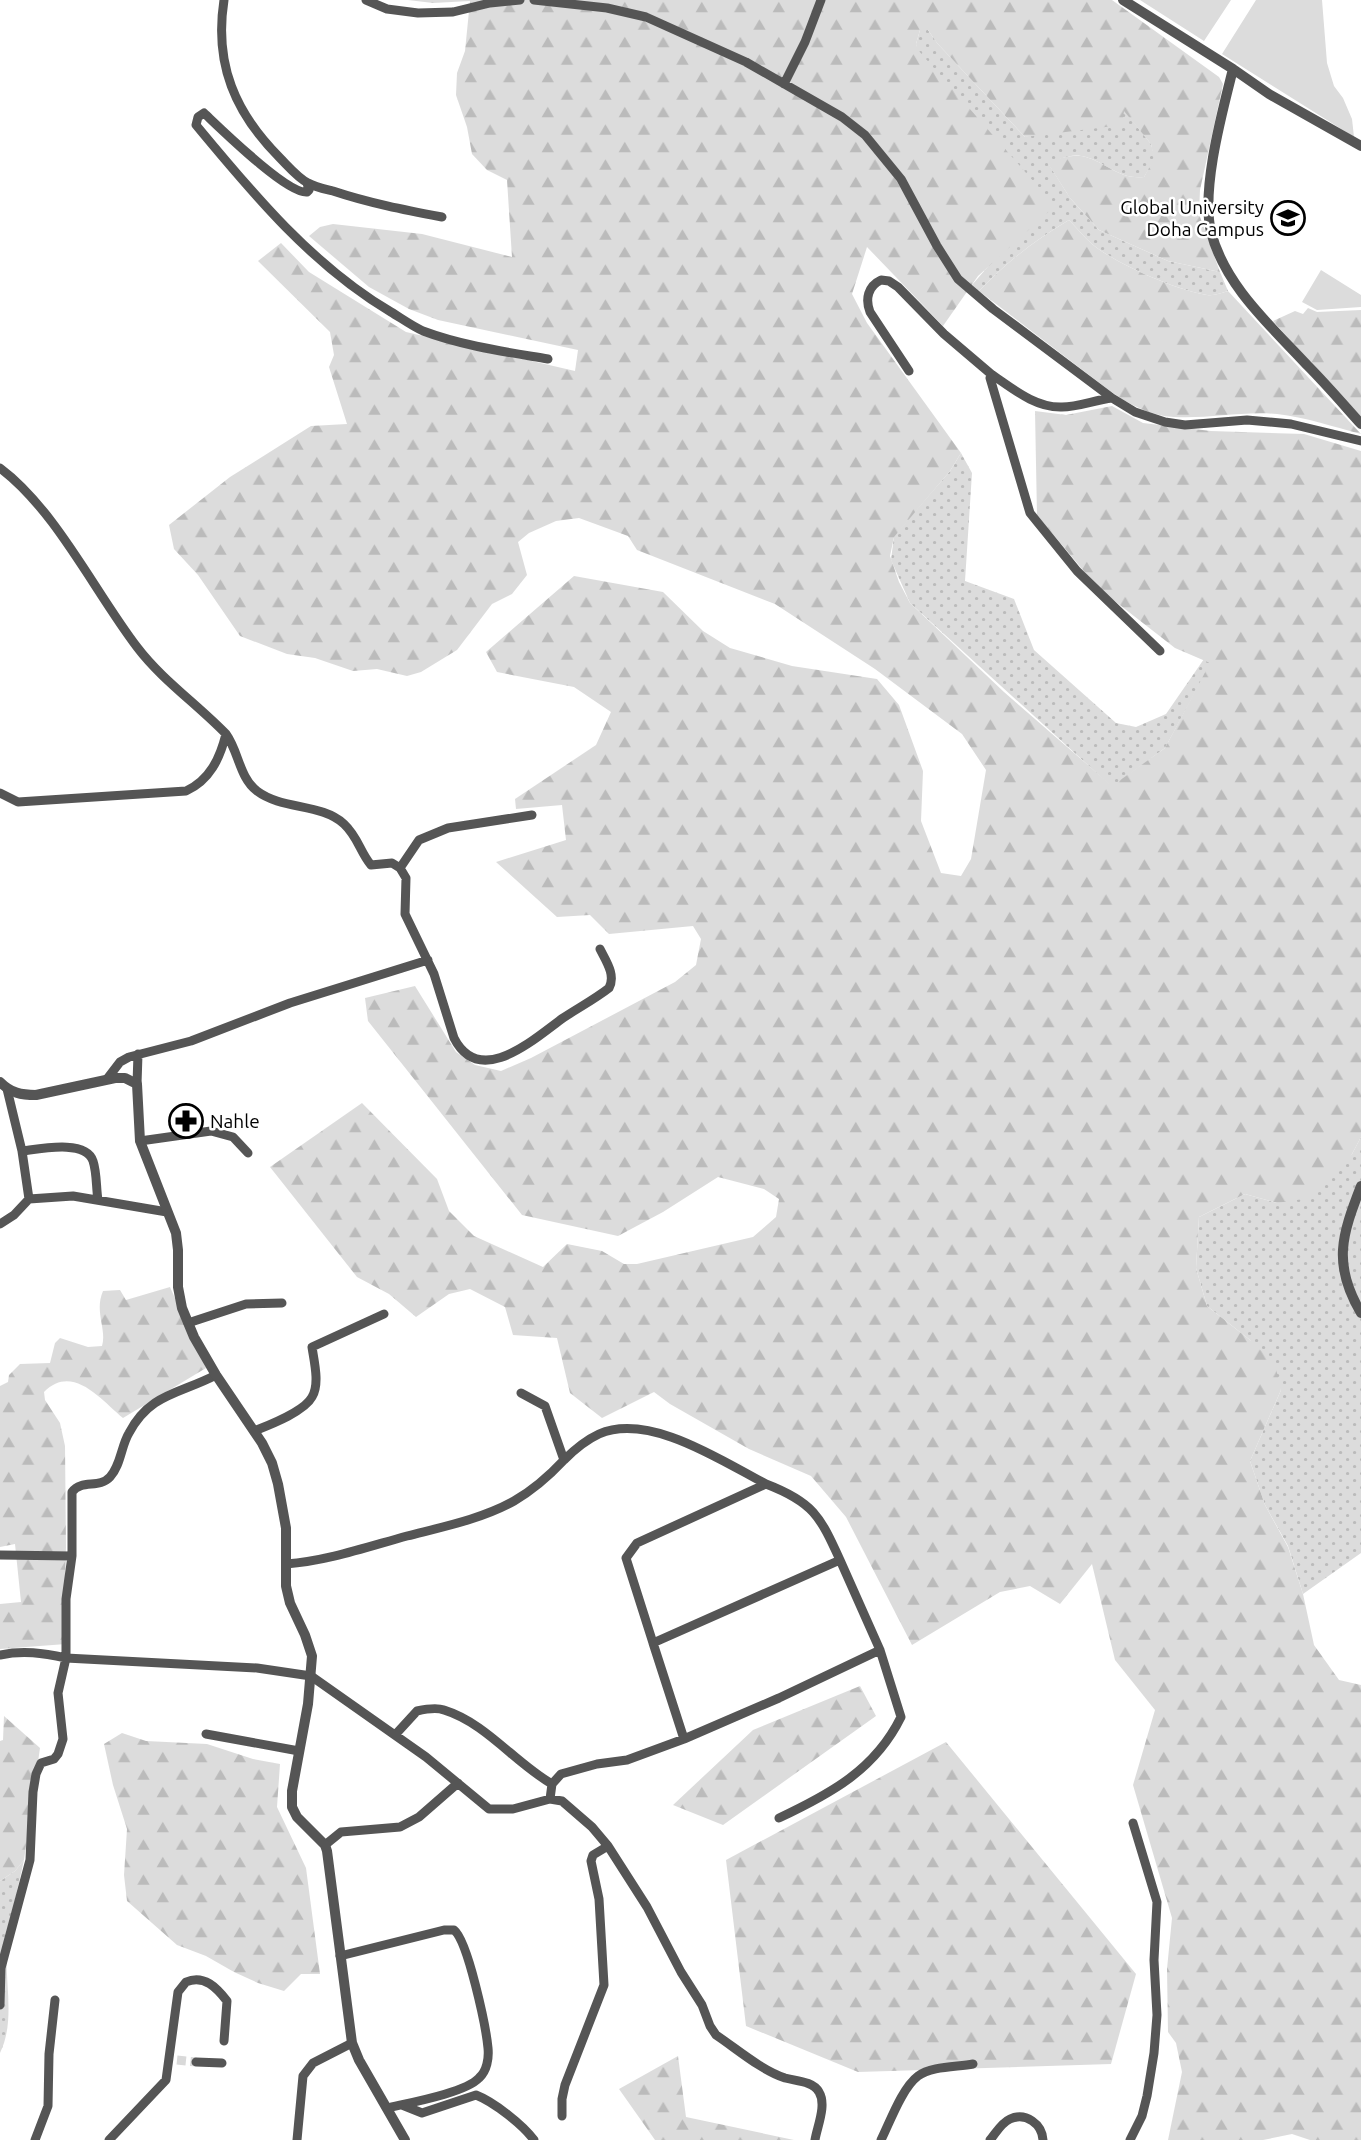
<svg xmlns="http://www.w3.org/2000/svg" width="1361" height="2140" viewBox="0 0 1361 2140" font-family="Ubuntu,sans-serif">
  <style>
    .grass { fill: url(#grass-dots) }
    .forest { fill: url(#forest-firs) }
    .garden { fill: #dcdcdc }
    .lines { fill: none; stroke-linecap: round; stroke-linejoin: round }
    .minor-tunnel { stroke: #d9d9d9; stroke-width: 9; stroke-dasharray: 9 4.5; stroke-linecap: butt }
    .minor { stroke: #555; stroke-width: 9 }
    .tertiary { stroke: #555; stroke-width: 10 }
    .labels { text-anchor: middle; stroke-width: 5; stroke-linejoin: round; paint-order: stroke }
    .poi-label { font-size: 19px; fill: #000; stroke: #fff; text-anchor: end }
  </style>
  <defs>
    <pattern id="grass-dots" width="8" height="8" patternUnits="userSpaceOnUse" patternTransform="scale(1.75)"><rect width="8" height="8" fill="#dcdcdc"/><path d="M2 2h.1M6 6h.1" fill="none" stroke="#bbb" stroke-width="1.8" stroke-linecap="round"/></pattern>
    <pattern id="forest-firs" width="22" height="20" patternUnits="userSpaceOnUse" patternTransform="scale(1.75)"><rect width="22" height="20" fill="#dcdcdc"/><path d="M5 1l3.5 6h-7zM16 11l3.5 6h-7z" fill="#bbb"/></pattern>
  </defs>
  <rect width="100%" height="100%" fill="#fff"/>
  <path class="grass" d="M920,30H928L937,43L1025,137L1124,110L1151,144L1155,159L1144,177C1117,180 1105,160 1081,156C1070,154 1058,160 1048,163L1070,198L1099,230L1168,261L1220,272L1228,291C1221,293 1214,296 1207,295C1176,290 1116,264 1092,244C1084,237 1077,228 1069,220C1035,240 1007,262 979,291L972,285L991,263L917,50L916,44Z
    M961,453L972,473L965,581L1014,599L1034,650L1116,723L1136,727L1166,714L1204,659L1211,663L1165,748L1112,787L910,603L891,560L894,536L950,471Z
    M1361,1137V1553L1303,1594L1288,1546L1265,1505L1250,1461L1281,1390L1250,1340L1207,1306L1196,1268L1199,1217L1245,1194L1277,1203L1352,1154Z
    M24,1860C18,1888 10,1917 7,1946C4,1981 16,2020 0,2053V1881L15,1871Z"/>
  <path class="forest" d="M408,0H1112L1219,77L1223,84L1200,190L1199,214L1220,272L1168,261L1099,230L1070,198L1047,162C1058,159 1070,155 1081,156C1105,160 1117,180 1144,177L1154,159L1151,144L1124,111L1122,125L1025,137L937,43L928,30H920L916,44L918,50L1055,206L978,276L943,326L867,247L852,294L867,323L961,453L950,471L894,537L890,556L899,582L910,603L1004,692L1112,786L1165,748L1210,663L1175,648L1098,588L1037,515L1035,411L1066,415L1112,406L1143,423L1211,431L1304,434L1361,451V1137L1352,1154L1310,1198L1277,1203L1245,1194L1199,1217L1196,1268L1207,1306L1250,1340L1275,1364L1281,1390L1250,1461L1265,1505L1288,1547L1303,1594L1314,1645L1339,1680L1361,1685V2140H1310L1292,2134L1263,2140H1168L1182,2072L1176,2043L1168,2032L1167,1969L1172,1918L1133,1785L1155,1710L1115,1660L1092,1564L1060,1604L1030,1586L1000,1592L912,1645L846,1517L811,1476L749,1449L670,1404L654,1392L602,1418L570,1393L557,1338L513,1335L505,1307L470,1289L449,1294L416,1317L389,1294L357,1277L270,1167L362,1103L437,1179L449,1211L474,1236L543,1267L567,1244L602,1251L624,1264H637L753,1237L776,1217L779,1199L764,1189L718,1177L663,1212L618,1236L522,1215L368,1021L365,998L415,986L456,1052L475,1065L501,1071L531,1058L675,982L696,965L701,939L693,926L609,934L590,915L557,917L496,862L566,840L562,805L516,809L515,799L596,745L611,712L574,687L497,672L486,652L574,576L663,592L703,631L730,648L792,666L877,679L899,705L923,771L921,821L941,873L961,876L971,859L986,770L962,734L875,669L775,604L637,550L628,536L579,518L556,521L529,533L518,542L527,575L512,594L492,604L457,650L421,672L407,676L377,669L353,671L315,658L287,654L240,636L198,575L174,549L169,525L230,477L311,426L347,424L329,367L334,355L330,332L258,261L281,243L309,272L406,332L575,371L578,350L438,320L409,309L369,287L309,236L320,227L333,224L422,234L512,257L507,180L487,170L472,154L467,127L456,95L457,73L465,51L470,1L433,3Z
    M1069,220C1077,228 1084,237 1092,244C1116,264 1176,290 1207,295C1214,296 1221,293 1228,291L1361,434C1334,427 1305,417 1277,414C1242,411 1208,419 1174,417C1150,416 1129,404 1110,391L979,291C1007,262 1035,240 1069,220Z
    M1308,308L1317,312L1361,310V419L1273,321L1295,311L1303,314Z
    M170,1287L206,1368L123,1418C101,1400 73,1363 44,1392L45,1400L60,1423L65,1446L66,1547L64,1614L66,1644L0,1649V1604L21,1602L15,1544L0,1547V1386L8,1382L9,1375L20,1364L50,1363L55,1343L60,1338L88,1347L102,1346C107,1329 94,1312 103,1291L120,1290L126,1300Z
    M860,1686L876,1716L723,1825L673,1805L753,1730Z
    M4,1716L40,1748L24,1860L15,1871L0,1881V1741L3,1740Z
    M122,1733L146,1741L207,1744L253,1759L280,1764L277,1807L306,1868L320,1974H301L284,1991L258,1983L234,1972L206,1956L177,1945L127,1901L124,1875L127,1829L113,1785L104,1744Z
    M946,1742L1136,1974L1111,2064L858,2072L746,2026L726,1860Z
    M678,2056L686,2117L794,2140H655L619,2089Z"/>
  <path class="garden" d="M1140,0H1231L1204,41Z
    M1256,0H1322L1327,63L1334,86L1343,98L1352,119L1354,137L1222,54Z
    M1321,270L1361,295V307L1317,310L1302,302Z"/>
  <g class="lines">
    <path class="minor-tunnel" d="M177,2060L196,2062"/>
    <path class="minor" d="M224,0C214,64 235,113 280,158C288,166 298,178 308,183C315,187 325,189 333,191C369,203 405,210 442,217
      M366,0L387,9L418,13L453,12L490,3L520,0
      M534,0L607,8L646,17L746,62L842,117L865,135L901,179L937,246L958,279L993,309L1112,398L1135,412L1165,422L1185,425L1247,420L1291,424L1361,441
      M784,84L805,42L821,0
      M307,183L309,190L307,192C287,194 221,129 204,113L198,117L196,125C253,194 313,266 391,312C401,318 412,326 423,331C463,346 507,352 548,359
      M909,371L870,312C865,299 868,286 881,280L889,281L898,287L944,334L991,374
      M1112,398C1095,400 1078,407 1062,407C1035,408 1012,388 991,374L990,378L1030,513L1077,571L1160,651
      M0,468C55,509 95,592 137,647C162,680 197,704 226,734C239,752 239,777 257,791C282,810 321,803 344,824C358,837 360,852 371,865L392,863L400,868L406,878L405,914L434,974L454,1038C480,1089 534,1039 563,1018C578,1008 595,999 609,988C616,975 606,961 600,949
      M0,793L18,802L186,791C210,780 220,758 226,734
      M400,868L419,840L448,828L532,815
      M107,1079L120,1062L129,1057L191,1041L290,1003L428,960
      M137,1084L138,1054
      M7,1089L22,1151L29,1199
      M140,1141L211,1131L233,1137L248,1153
      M22,1151C39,1149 86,1139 93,1161C97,1173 96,1188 98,1200
      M0,1224L14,1215L29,1199L73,1196L167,1212
      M188,1323L246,1304L282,1303
      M254,1431C269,1425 304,1412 312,1397C320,1384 314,1361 312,1347L384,1314
      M564,1460C574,1450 586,1440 599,1434C649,1412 722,1461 766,1484
      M0,1555L72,1556
      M286,1564C327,1561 367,1547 407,1536C442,1527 482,1519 514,1501C533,1490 549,1476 564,1460L545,1406L521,1393
      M653,1643L626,1558L637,1543L766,1484C813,1502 820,1516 840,1560
      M0,1655C23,1650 43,1653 66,1658L257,1668L311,1676L426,1757L489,1809H513L550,1799L562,1801L592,1827L608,1846L647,1907L681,1972L702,2005L710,2026L716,2035C737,2049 761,2070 785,2078C796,2081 813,2081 819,2092C827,2105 817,2127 815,2140
      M206,1734L299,1751
      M395,1735L417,1711C426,1709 436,1707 444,1710C486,1723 515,1763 552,1784
      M684,1739L653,1643L840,1560L880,1650
      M550,1799L552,1784L561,1774L597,1764L627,1760L684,1739L779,1698L880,1650L901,1717C875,1770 830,1794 779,1818
      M325,1845L341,1832L400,1827L419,1817L458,1783
      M340,1956L444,1930H454C468,1941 486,2027 488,2048C489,2058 487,2071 479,2078C465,2093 408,2103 387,2108
      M0,2005L1,1968L30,1860L33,1792L36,1774L41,1763L54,1759L58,1754L63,1739L58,1693L66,1658V1599L72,1556V1492C82,1479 99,1489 110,1477C121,1465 121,1446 129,1433C150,1393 180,1394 216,1375
      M196,2062L222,2063
      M402,2105L422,2113L476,2095C494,2102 523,2125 534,2140
      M562,2116V2099L565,2085L604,1985L599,1899L591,1861L593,1855L608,1846
      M35,2140L48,2106L49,2054L55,2000
      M109,2140L166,2080L178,1992L186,1982C204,1974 217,1988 227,2001L224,2041
      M297,2140L303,2076L313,2063L352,2043
      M881,2140C890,2122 902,2088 918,2076C931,2066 957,2067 973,2064
      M990,2140C996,2133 1001,2123 1010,2119C1026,2112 1042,2124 1043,2140
      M1130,2140L1142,2116L1147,2096L1154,2053L1157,2015L1154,1960L1157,1902L1133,1823"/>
    <path class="tertiary" d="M1123,0L1233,69C1222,113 1201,189 1211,232C1225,286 1271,326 1307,365C1326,384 1343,404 1361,424
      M1233,69L1269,94L1361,146
      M0,1082C11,1093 21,1095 36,1095L115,1078H125L137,1084L140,1141L176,1233L178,1250V1287L182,1308L194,1337L216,1375L262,1443L272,1463L278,1484L286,1528V1586L290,1603L305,1635L312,1656L308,1704L292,1791V1807L297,1817L325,1845L327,1851L352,2043L359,2060L405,2140
      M1361,1186C1342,1235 1332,1264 1361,1313"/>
  </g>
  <defs>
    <g id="university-ring" transform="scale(1.75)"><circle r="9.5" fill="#fff" stroke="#000" stroke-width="1.5"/><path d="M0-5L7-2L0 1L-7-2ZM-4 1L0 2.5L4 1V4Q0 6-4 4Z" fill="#000"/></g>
    <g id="pharmacy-ring" transform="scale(1.75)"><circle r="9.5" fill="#fff" stroke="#000" stroke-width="1.5"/><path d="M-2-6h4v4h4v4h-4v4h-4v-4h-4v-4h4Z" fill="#000"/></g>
  </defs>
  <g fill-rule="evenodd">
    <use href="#university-ring" x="1288" y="218"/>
    <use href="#pharmacy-ring" x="186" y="1121"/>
  </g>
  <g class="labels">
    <g class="poi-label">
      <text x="1264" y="214">Global University<tspan x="1264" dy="22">Doha Campus</tspan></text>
      <text x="210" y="1128" text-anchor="start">Nahle</text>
    </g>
  </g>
</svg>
